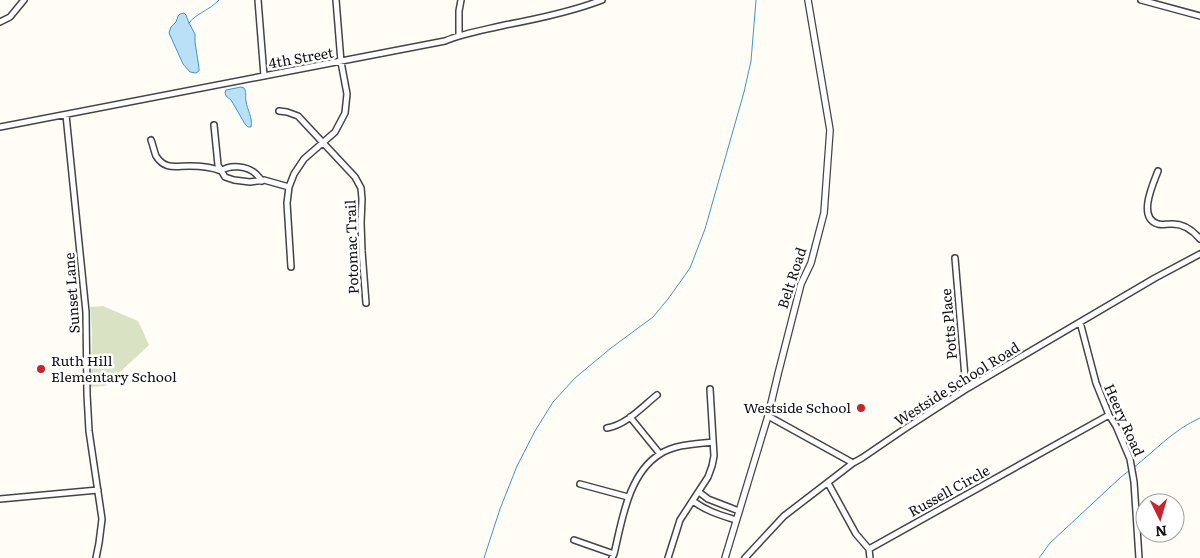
<svg xmlns="http://www.w3.org/2000/svg" width="1200" height="558" viewBox="0 0 1200 558" font-family="Literata,serif">
  <style>
    .cemetery { fill: #d9e3c4 }
    .water { fill: #b9e0f7; stroke: #3f96cf }
    .lines { fill: none; stroke-linecap: round; stroke-linejoin: round }
    .stream { stroke: #3f96cf; stroke-width: 1 }
    .minor-casing { stroke: #444; stroke-width: 8 }
    .tertiary-casing { stroke: #444; stroke-width: 8 }
    .minor { stroke: #fff; stroke-width: 5 }
    .tertiary { stroke: #fff; stroke-width: 5.5 }
    .poi-dot { fill: #c4262e; stroke: #fff; stroke-width: 2 }
    .labels { text-anchor: middle; stroke-width: 5; stroke-linejoin: round; paint-order: stroke }
    .street-label { font-size: 14px; fill: #111; stroke: #fff }
    .poi-label { font-size: 14px; fill: #111; stroke: #fff; text-anchor: start }
  </style>
  <rect width="100%" height="100%" fill="#fffdf5"/>
  <path class="cemetery" d="M103,306L138,321L149,345L105,386L91,387L92,332L90,307Z"/>
  <path class="water" d="M184,13L186,15L189,23L195,34V42L199,68V71L196,73L190,72L183,64L169,33L171,27L176,22L178,16L180,14Z
    M241,87L244,88C247,93 245,95 246,101C247,110 253,117 251,127H248L245,124L231,100L226,96L225,93L226,90Z"/>
  <g class="lines">
    <path class="stream" d="M189,23C195,14 210,10 219,0
      M1133,468C1156,450 1173,430 1200,418
      M484,558L500,509L517,466L535,431L553,402L575,378L611,348L653,317L668,299L690,268L705,229L744,92L751,61L756,0
      M1039,558L1050,543L1121,477L1130,470"/>
    <g class="minor-casing">
      <path id="minor" d="M258,0L264,76
        M1141,0L1200,16
        M0,22L10,17L24,0
        M459,35V11L461,0
        M279,111L287,112L298,116L355,177L361,188L362,199L361,223L362,251L366,303
        M66,115L86,312L87,394L89,431L102,519L99,543L96,558
        M214,125L218,165L225,177L234,180L250,182L264,180L289,187
        M0,127L445,41C464,33 484,30 505,25C537,19 571,12 602,0
        M151,140C153,145 154,151 156,156C165,170 175,166 189,166C199,166 212,167 221,171C230,164 248,166 256,174C258,176 260,178 262,181
        M1158,171C1153,184 1137,218 1158,224C1162,225 1166,224 1170,224C1183,223 1192,229 1200,239
        M955,258L965,377L968,388
        M291,267L287,203L289,187L294,174L304,159L335,132L345,113L347,94L341,62L336,0
        M1080,322L1096,383L1109,415L1116,426L1130,459L1134,482L1139,558
        M768,416L853,463
        M630,417L660,454
        M607,428C626,425 642,407 657,395
        M828,483L856,534L869,549
        M580,484L628,497
        M699,492L708,499L739,511
        M0,499L98,490
        M693,501C706,511 720,515 736,520
        M574,540L614,554
        M869,549L1109,415
        M869,549L870,558
        M612,558L614,554C622,521 628,474 660,454C676,444 696,444 713,442
        M668,558L680,520L708,477L712,466L714,456L710,389
        M745,558L784,516L853,463L862,458L903,430L968,388L1155,278L1200,254"/>
    </g>
    <g class="tertiary-casing">
      <path id="tertiary" d="M725,558L768,416L778,374L801,284L811,263L824,213L830,130L808,0"/>
    </g>
    <use href="#minor" class="minor"/>
    <use href="#tertiary" class="tertiary"/>
  </g>
  <g class="poi-dot">
    <circle cx="41" cy="369" r="5"/>
    <circle cx="861" cy="408" r="5"/>
  </g>
  <g class="labels">
    <g class="street-label">
      <text transform="translate(301 58) rotate(-10)" y="5">4th Street</text>
      <text transform="translate(352 247) rotate(-92)" y="5">Potomac Trail</text>
      <text transform="translate(792 278) rotate(-72)" y="5">Belt Road</text>
      <text transform="translate(72 293) rotate(-94)" y="5">Sunset Lane</text>
      <text transform="translate(949 324) rotate(-95)" y="5">Potts Place</text>
      <text transform="translate(957 384) rotate(-32)" y="5">Westside School Road</text>
      <text transform="translate(1124 420) rotate(66)" y="5">Heery Road</text>
      <text transform="translate(949 491) rotate(-29)" y="5">Russell Circle</text>
    </g>
    <g class="poi-label">
      <text x="51" y="366">Ruth Hill<tspan x="51" dy="16">Elementary School</tspan></text>
      <text x="851" y="413" text-anchor="end">Westside School</text>
    </g>
  </g>
  <g transform="translate(1160 518) rotate(175)"><circle r="24" fill="#ffffff" stroke="#a0a0a0"/>
  <path d="M0-4L9 19L0 12L-9 19Z" fill="#c4262e"/>
  <text y="-8" font-size="14" font-weight="bold" text-anchor="middle" fill="#111111">N</text>
  </g>
</svg>
